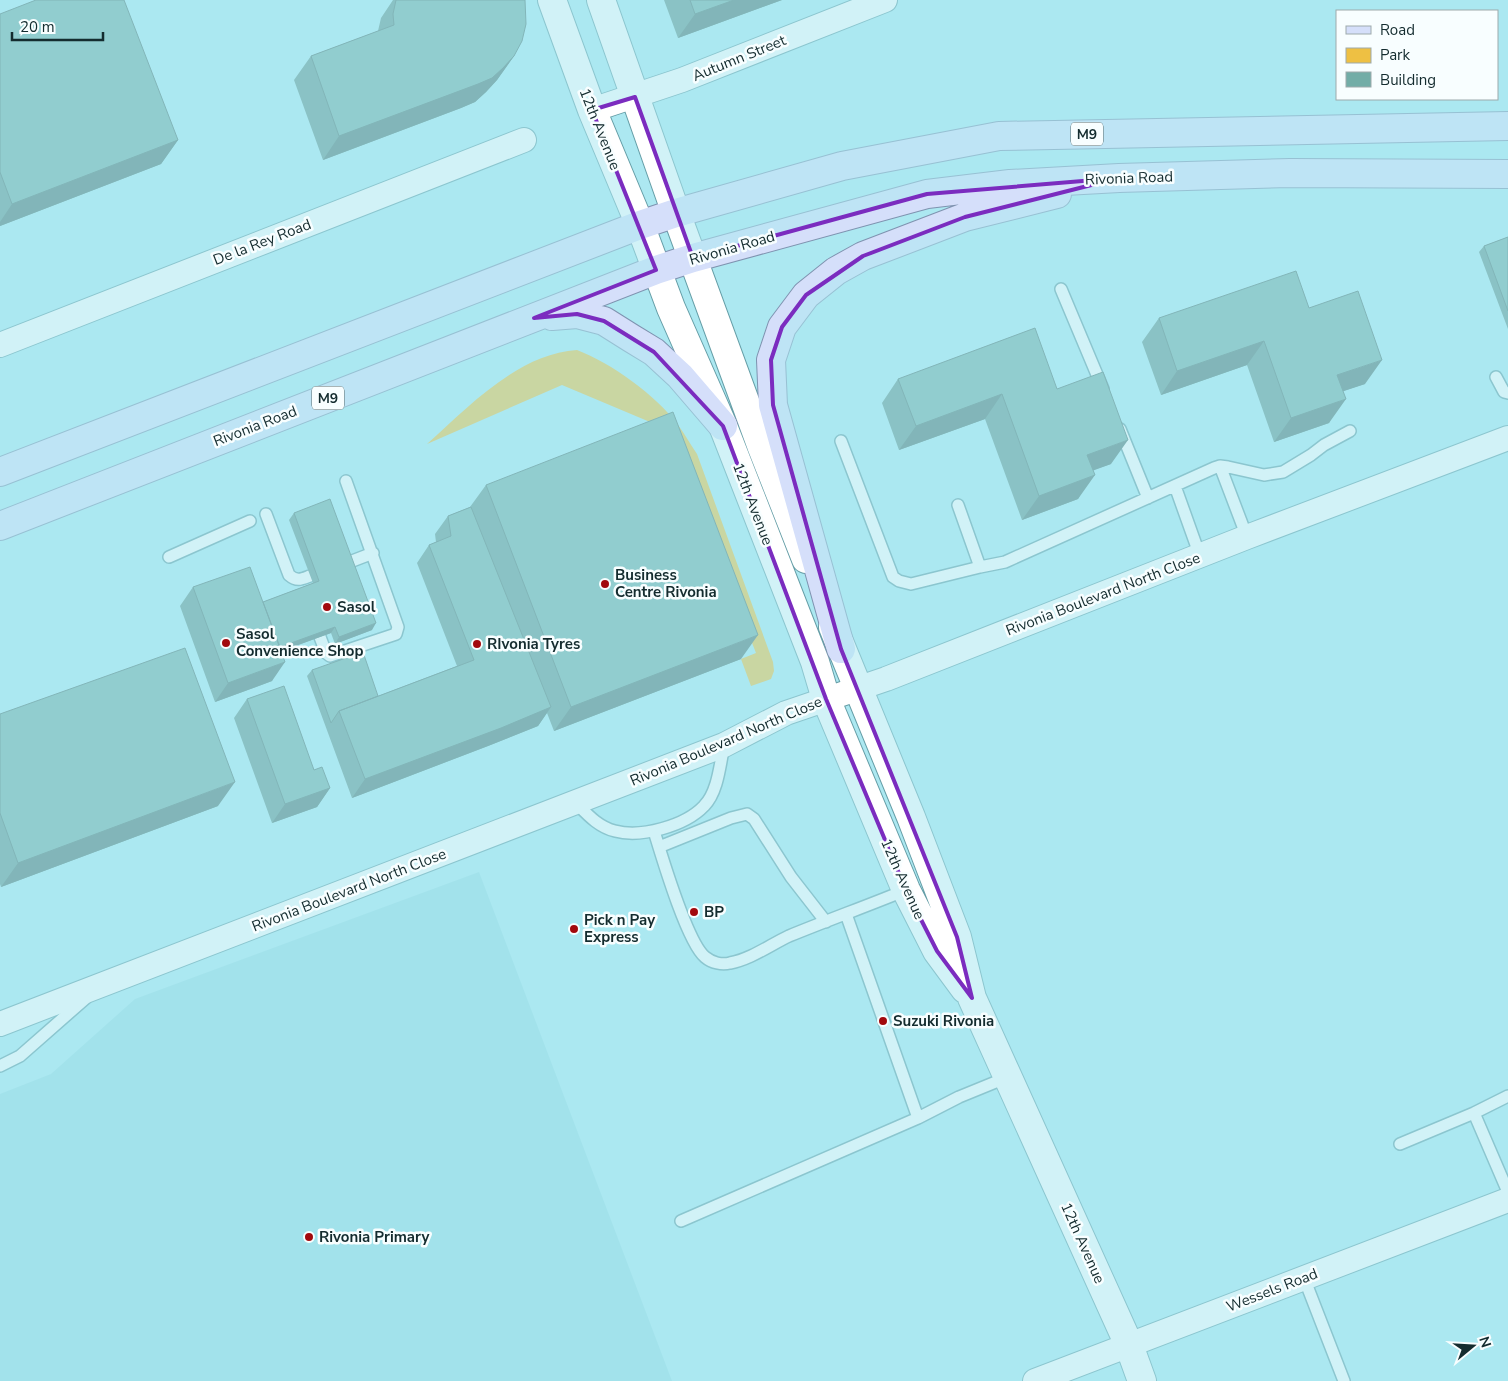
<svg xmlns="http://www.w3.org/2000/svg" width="1508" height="1381" viewBox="0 0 1508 1381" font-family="'Nunito Sans',sans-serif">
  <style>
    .built { fill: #97dce5 }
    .green { fill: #eec043 }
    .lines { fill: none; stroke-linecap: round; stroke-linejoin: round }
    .service-casing { stroke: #659ea7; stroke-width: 14 }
    .minor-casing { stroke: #659ea7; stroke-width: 26 }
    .tertiary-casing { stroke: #659ea7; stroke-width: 30 }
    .secondary-casing { stroke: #659ea7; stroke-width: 30 }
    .primary-casing { stroke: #7f93b0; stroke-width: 30 }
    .service { stroke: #fff; stroke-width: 11 }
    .minor { stroke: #fff; stroke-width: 24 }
    .tertiary { stroke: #fff; stroke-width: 28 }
    .secondary { stroke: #fff; stroke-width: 28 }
    .primary { stroke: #d5dffa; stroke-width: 28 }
    .wall { fill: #629590 }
    .shaded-wall { fill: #507975 }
    .building { fill: #72ada7; stroke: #507975 }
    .marked { fill: none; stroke: #7b2cbf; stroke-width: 4; stroke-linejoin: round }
    .poi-dot { fill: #a2090d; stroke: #f8feff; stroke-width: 2 }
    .labels { text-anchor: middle; stroke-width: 5; stroke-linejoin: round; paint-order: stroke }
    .shield { fill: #f8feff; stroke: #586b6d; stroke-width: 1 }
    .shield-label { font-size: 14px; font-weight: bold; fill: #142c2f }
    .street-label { font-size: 15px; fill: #142c2f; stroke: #f8feff }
    .poi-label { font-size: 15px; font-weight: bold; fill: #142c2f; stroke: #f8feff; text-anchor: start }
  </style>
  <rect width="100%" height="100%" fill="#ace8f1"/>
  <path class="built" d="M479,872L672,1381H0V1094L51,1074L135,999Z"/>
  <path class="green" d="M577,350C611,363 656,395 678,425C685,434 690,444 697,454L773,662L774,671L771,679L751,686L741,659L756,653L669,430L562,385L427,444C469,406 518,354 577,350Z"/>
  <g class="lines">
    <g class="service-casing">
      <path id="service" d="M1061,289L1103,389
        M1496,377L1504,392L1508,393
        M1120,429L1148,498
        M841,441L893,577L899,581L911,584L980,567
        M1220,466L1247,537
        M1175,486L1200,556
        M958,505L980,567L1005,562L1214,468L1220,466L1228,467L1264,475L1283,472L1311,455L1324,445L1350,431
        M266,514L289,575C297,582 302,579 310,576
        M169,557L250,521
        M347,563L373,553
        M320,637L326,653L330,656L396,634L398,627L346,481
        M575,802C587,814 598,827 615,831C641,838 685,826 704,806C718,792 720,764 724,745
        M654,831C662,857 687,942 705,957C712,963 722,965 730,963C751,959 770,945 789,936C828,920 867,906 906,890
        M659,847L731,818L747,814L754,819L791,877L826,922
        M846,914L918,1118
        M0,1066L20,1056L86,998
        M1474,1113L1508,1192
        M1400,1144L1474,1113L1508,1096
        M681,1221L918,1118L959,1097L1008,1077
        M1304,1278L1344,1381"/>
    </g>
    <g class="minor-casing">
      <path id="minor" d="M592,110L682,80L885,0
        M0,345L524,140
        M0,1024L724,745L786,713L886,679L1247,537L1508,438
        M1035,1381L1508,1200"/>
    </g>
    <g class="tertiary-casing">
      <path id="tertiary" d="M552,0L592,110L640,225
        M601,0L676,213"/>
    </g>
    <g class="secondary-casing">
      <path id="secondary" d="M676,213L761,445L806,559
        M640,225L671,308L723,426L815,662L826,699L906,890L937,951L965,989
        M833,627L911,817L957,937L972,998L1129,1345L1142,1381"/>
    </g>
    <g class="primary-casing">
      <path id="primary" d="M552,316L577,314L604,321L631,338L654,352L680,376L723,426
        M0,472L640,225L676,213L842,166L999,136L1508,126
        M0,526L656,270L693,258L927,194L1010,184L1119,178L1290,173L1508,174
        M841,649L773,405L771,360L782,327L806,295L836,271L863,256L965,217L1057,194"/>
    </g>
    <use href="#service" class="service"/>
    <use href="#minor" class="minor"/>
    <use href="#tertiary" class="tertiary"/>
    <use href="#secondary" class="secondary"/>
    <use href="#primary" class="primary"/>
  </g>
  <path class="wall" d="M393,0H525L514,56L497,80L486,92L475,102L461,108L323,160L294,80L311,56L378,31L381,18Z
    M664,0H782L678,38Z
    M0,14L178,140L161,164L0,226Z
    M1508,237V329L1479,252L1484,246Z
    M1309,308L1365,384L1343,391L1329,423L1274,442L1247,365L1161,395L1142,342L1159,318Z
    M898,379L1057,389L1111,464L1093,470L1078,499L1022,520L985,419L899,450L882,403Z
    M486,485L741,659L554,731L547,713L538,726L488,746L352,798L307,676L312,670L378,696L457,666L417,563L429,545L436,542L435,534L448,516L470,507Z
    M294,513L372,630L335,644L331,633L281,651L272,681L215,702L180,606L193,587L263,602L313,583L289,520Z
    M247,699L314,770L330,788L317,807L272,823L234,718Z
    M0,714L218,806L1,887L0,884Z"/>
  <path class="shaded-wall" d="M734,0H782L678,38L695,14Z
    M514,56L497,80L486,92L475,102L461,108L323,160L339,136Z
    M178,140L161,164L0,226V222L12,204Z
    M1264,341L1247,365L1161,395L1177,371Z
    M1382,360L1365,384L1320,399L1337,375Z
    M1002,394L985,419L899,450L916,426Z
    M1346,399L1329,423L1274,442L1291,418Z
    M1128,440L1111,464L1070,479L1087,455Z
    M1095,475L1078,499L1022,520L1039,496Z
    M376,623L372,630L335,644L339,637Z
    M335,627L331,633L271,655L275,649Z
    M758,635L741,659L554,731L571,707Z
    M285,662L272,681L215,702L228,683Z
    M551,707L538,726L488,746L352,798L365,779Z
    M235,782L218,806L1,887L18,863Z
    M330,788L317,807L272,823L285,804Z"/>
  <path class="building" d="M36,0H124L178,140L12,204L0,172V14Z
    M396,0H525L526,24L522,41L514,56L503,68L492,78L478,84L339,136L311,56L394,25L393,14Z
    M690,0H734L695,14Z
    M1508,237V311L1484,246Z
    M1296,271L1309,308L1358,291L1382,360L1337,375L1346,399L1291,418L1264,341L1177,371L1159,318Z
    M1035,328L1057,389L1103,372L1128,440L1087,455L1095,475L1039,496L1002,394L916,426L898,379Z
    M673,412L758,635L571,707L486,485Z
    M330,499L376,623L339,637L335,627L280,647L263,602L319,581L294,513Z
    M471,507L551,707L501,728L365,779L339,711L474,660L429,545L451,536L448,516Z
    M250,567L285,662L228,683L193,587Z
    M185,648L235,782L18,863L0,813V714Z
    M363,652L378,696L339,711L331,723L312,670Z
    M284,686L314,770L322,767L330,788L285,804L247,699Z"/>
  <path d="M0 0H1508V1381H0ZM635,97L693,258L927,194L1119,178L965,217L863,256L806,295L782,327L771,360L773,405L841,649L957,937L972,998L937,951L906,890L826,699L723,426L654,352L604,321L577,314L534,318L656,270L592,110Z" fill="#ace8f1" fill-opacity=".55" fill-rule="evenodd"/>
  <path class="marked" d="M635,97L693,258L927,194L1119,178L965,217L863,256L806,295L782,327L771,360L773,405L841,649L957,937L972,998L937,951L906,890L826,699L723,426L654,352L604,321L577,314L534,318L656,270L592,110Z"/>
  <g class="poi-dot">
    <circle cx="605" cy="584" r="5"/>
    <circle cx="327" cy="607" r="5"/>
    <circle cx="226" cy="643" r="5"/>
    <circle cx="477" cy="644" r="5"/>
    <circle cx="694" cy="912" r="5"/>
    <circle cx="574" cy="929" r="5"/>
    <circle cx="883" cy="1021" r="5"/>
    <circle cx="309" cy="1237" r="5"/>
  </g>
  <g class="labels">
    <g class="shield">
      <rect x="1071" y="122.5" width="32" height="23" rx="4"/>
      <rect x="312" y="386.5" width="32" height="23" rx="4"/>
    </g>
    <g class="shield-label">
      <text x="1087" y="139">M9</text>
      <text x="328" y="403">M9</text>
    </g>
    <g class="street-label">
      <text transform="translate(739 58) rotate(-22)" y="5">Autumn Street</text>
      <text transform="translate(600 129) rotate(68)" y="5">12th Avenue</text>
      <text transform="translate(1129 178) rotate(-2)" y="5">Rivonia Road</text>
      <text transform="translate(262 242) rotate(-21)" y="5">De la Rey Road</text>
      <text transform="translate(732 248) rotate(-16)" y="5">Rivonia Road</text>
      <text transform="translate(255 426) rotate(-21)" y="5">Rivonia Road</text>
      <text transform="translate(753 504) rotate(69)" y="5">12th Avenue</text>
      <text transform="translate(1103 594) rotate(-21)" y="5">Rivonia Boulevard North Close</text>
      <text transform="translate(726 741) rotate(-23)" y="5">Rivonia Boulevard North Close</text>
      <text transform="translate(903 879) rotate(66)" y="5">12th Avenue</text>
      <text transform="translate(349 890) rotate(-21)" y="5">Rivonia Boulevard North Close</text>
      <text transform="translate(1083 1243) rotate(66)" y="5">12th Avenue</text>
      <text transform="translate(1272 1290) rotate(-21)" y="5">Wessels Road</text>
    </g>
    <g class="poi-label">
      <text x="615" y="580">Business<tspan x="615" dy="17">Centre Rivonia</tspan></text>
      <text x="337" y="612">Sasol</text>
      <text x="236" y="639">Sasol<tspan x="236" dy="17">Convenience Shop</tspan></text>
      <text x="487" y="649">RIvonia Tyres</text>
      <text x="704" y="917">BP</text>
      <text x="584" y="925">Pick n Pay<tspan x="584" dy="17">Express</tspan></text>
      <text x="893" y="1026">Suzuki Rivonia</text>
      <text x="319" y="1242">Rivonia Primary</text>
    </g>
  </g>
  <rect x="1336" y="10" width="162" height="90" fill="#f8feff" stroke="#9daaac"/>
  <rect x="1346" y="26" width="25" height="8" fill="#d5dffa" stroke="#9daaac"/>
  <text x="1380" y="35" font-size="15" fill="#142c2f">Road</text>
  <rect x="1346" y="48" width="25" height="15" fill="#eec043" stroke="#9daaac"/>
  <text x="1380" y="60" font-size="15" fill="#142c2f">Park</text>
  <rect x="1346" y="72" width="25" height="15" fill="#72ada7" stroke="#9daaac"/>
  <text x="1380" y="85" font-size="15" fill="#142c2f">Building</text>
  <g transform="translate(1473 1346) rotate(72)" stroke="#f8feff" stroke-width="4" paint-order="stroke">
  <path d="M0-4L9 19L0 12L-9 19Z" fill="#142c2f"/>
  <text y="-8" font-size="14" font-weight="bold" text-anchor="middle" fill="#142c2f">N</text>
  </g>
  <path d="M12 32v8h91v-8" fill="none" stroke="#142c2f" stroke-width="2.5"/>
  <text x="20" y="32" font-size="15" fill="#142c2f" stroke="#f8feff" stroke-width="4" paint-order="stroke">20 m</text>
</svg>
